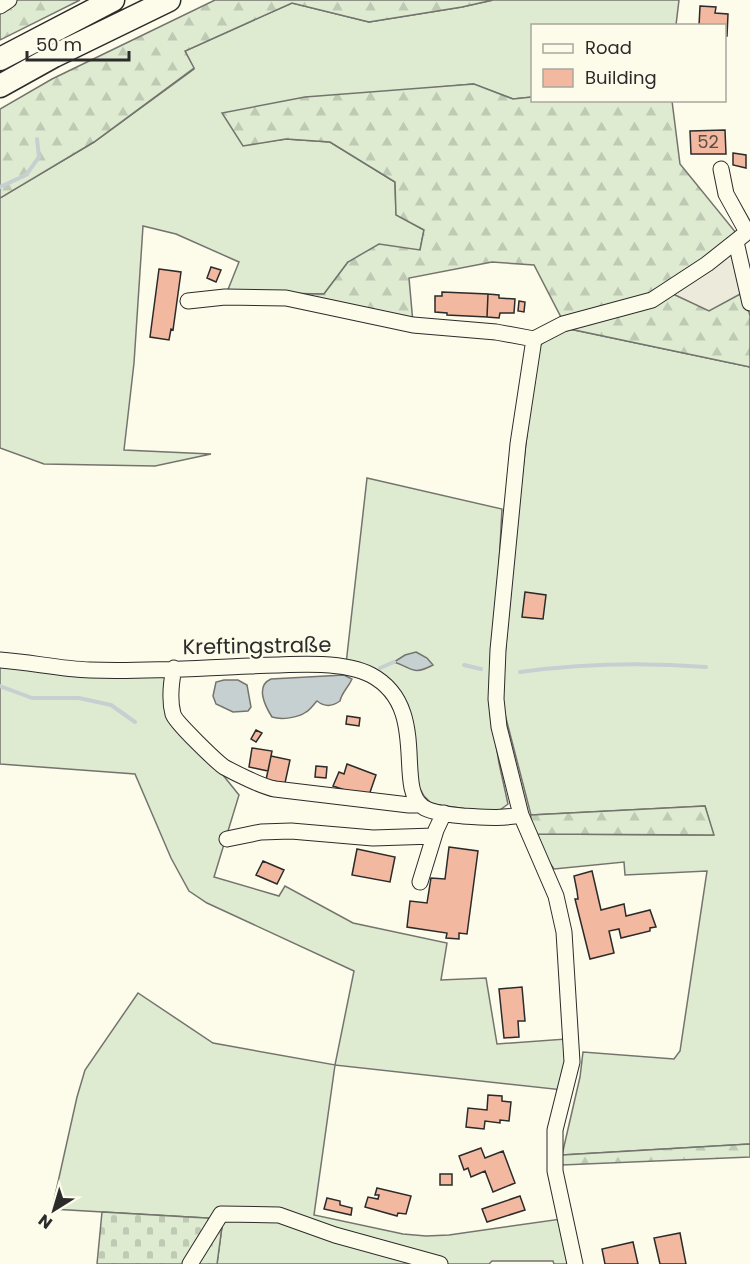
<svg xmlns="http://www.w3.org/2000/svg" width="750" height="1264" viewBox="0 0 750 1264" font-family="Poppins,sans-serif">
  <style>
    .grass { fill: #deebd1; stroke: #74746e; stroke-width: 1.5 }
    .forest { fill: url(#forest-firs); stroke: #74746e; stroke-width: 1.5 }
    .cemetery { fill: url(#cemetery-stones); stroke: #74746e; stroke-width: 1.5 }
    .parking { fill: #eceadb; stroke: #74746e; stroke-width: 1.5 }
    .water { fill: #c7d0d0; stroke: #74746e; stroke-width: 1.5 }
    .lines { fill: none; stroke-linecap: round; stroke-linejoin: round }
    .stream { stroke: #c7d0d0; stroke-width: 4 }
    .building { fill: #f2b8a0; stroke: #2b2b2b; stroke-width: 1.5 }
    .minor-casing { stroke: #2b2b2b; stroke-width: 17 }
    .highway-casing { stroke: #2b2b2b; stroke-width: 25 }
    .minor { stroke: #fdfbea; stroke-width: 15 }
    .highway { stroke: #fdfbea; stroke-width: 22 }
    .labels { text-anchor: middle; stroke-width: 4.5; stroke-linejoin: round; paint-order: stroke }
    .number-label { font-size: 18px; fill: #5d4e48 }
    .street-label { font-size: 21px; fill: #2b2b2b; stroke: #fdfbea }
  </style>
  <defs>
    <pattern id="forest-firs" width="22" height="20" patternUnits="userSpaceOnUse" patternTransform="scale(1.5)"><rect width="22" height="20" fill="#deebd1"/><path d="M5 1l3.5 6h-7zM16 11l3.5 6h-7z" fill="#bfcab4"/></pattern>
    <pattern id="cemetery-stones" width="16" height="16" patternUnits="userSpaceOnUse" patternTransform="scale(1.5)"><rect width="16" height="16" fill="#deebd1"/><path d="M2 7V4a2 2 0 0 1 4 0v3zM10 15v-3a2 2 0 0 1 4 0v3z" fill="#bfcab4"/></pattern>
  </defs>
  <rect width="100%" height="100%" fill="#fdfbea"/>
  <path class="grass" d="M493,0H679L676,25L532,26V97L513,99L473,84L430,88L243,145L286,139L330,142L395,182L396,214L424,230L420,250L348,262L324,294L227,292L239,262L176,234L143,226L134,363L124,450L211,454L155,466L44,464L0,448V198L94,142L194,69L185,51L292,3L369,22L462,7Z
    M565,328L750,367V1144L562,1155L580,1077L583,1052L674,1059L680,1051L707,871L625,875L624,862L554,869L530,834L713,835L705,806L531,815L501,699L518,512L537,348L551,336Z
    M367,478L502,509L491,714L499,763L508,804L496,813L432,804L424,796L417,783L399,697L346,664Z
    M0,666L170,674L169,716L202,749L239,795L214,877L279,896L285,886L353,923L447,943L441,980L486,978L497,1044L566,1039L563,1090L335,1065L314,1215L403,1234L426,1236L449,1235L561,1219L571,1264H554L553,1261H492L489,1264H217L223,1219L52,1209L77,1097L85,1070L138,993L213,1043L335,1065L354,971L207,903L189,891L171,858L135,774L0,764Z"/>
  <path class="forest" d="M0,0H80L0,40Z
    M215,0H493L462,7L369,22L292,3L185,51L194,68L94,142L0,198V109L52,79Z
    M474,84L513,99L532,97V100L672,101L680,164L737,234L652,296L563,321L534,265L492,262L409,278L413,323L283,294H324L348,262L379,244L420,250L424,230L396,215L395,182L330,142L286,139L243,146L222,113L305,97Z
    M744,292L750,316V367L565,328L673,294Z
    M705,806L714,835L530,834L531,815Z
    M750,1144V1157L562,1165V1155Z"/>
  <path class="cemetery" d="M102,1212L223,1219L217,1264H97Z"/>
  <path class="parking" d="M735,246L744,292L709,311L673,294Z"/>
  <path class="water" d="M416,652L427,658L433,665C412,676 413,668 394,662L405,655Z
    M344,675L352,679C348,688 342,692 340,701C331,707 325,707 317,701C314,704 310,710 306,712C298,718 281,720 272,717C265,706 255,686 271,679Z
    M224,680H238L247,685L251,707L248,711L233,712L216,704L213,696L216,682Z"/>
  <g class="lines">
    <path class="stream" d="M0,187L26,175L39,157L37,139
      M464,665L481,669
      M380,668L394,662
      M520,672C584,663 642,662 706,667
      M0,686L32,698H79L111,705L135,722"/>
  </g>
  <path class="building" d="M700,6L716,7L715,13L728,14L727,36H724V26H699Z
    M725,130L726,154H691L690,131Z
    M733,153L746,155V168L733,165Z
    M211,267L221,270L216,282L207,278Z
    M159,269L181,272L173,330L171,329L169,340L150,337Z
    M442,292L488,294L487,317L447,315V313L435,312V296H442Z
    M488,294L499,295V298L515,299L514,313H500L499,318L487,317Z
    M519,301L525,302L524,312L518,311Z
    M525,592L546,595L543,619L522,617Z
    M347,716L360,718L359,726L346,724Z
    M256,730L262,733L256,742L251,739Z
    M252,748L272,751L268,771L249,767Z
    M271,756L290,760L285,783L266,780Z
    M347,764L376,775L368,798L333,786L339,772L344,774Z
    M316,766L327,767L326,778L315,777Z
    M449,847L478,851L467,934L459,933V939L446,938L447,933L407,927L410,901L427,903L431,878L445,879Z
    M357,849L395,857L390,882L352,875Z
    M263,861L284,870L277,884L256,875Z
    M592,871L601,910L624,904L626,916L650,910L656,927L650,928V931L621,938L619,929L609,931L614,953L590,959L575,899H578L577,891L574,876Z
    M522,987L525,1021H518L519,1037L504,1038L499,989Z
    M488,1095L502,1096V1101L511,1102L509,1121L500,1120V1123L485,1121L484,1129L466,1127L468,1108L487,1110Z
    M481,1148L485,1158L503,1151L515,1183L493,1192L485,1171L471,1177L468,1168L464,1170L459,1156Z
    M440,1174H452V1185H440Z
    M377,1188L411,1196L406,1214L398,1213L397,1216L365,1207L368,1197L378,1199L379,1195H375Z
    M520,1196L525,1210L487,1222L482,1209Z
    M327,1198L340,1201V1205L352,1208L351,1215L324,1209Z
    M680,1233L686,1264H660L654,1238Z
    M633,1242L638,1264H605L602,1249Z"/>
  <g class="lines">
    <g class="minor-casing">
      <path id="minor" d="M0,6L9,0
        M721,169L726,194L747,232
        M736,242L750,303
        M188,301L225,297L286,298L413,325L496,332L534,339
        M534,339L518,444L498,650L496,699L499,727L521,815L556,896L564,932L572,1062L555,1130V1171L575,1264
        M534,339L563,324L652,300L707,264L750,230
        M0,660C30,662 60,669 90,670C143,672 197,668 250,666C283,665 341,659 371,675C431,707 394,788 423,807C431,813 453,815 463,816C483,817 501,819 521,815
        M174,668C171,683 169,699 173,714C175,722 216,761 224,767C235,773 263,787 275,789L409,805H421
        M227,839L261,832L291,831L373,838L434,836
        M420,882L436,830L444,813
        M190,1264L221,1214L279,1215L335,1235L440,1264"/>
    </g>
    <g class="highway-casing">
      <path id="highway" d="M0,59L113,0
        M0,86L54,56L169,0"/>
    </g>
    <use href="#minor" class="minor"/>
    <use href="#highway" class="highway"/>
  </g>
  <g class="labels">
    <g class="number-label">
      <text x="708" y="148">52</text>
    </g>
    <g class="street-label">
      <text transform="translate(257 646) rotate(-1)" y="7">Kreftingstraße</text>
    </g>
  </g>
  <rect x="531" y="24" width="195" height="78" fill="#fdfbea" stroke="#a9a89e" stroke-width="1.5"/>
  <rect x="543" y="44" width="30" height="9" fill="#fdfbea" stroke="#a9a89e" stroke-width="1.5"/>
  <text x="585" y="54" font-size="18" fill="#2b2b2b">Road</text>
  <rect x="543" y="69" width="30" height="18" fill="#f2b8a0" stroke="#a9a89e" stroke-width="1.5"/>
  <text x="585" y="84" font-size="18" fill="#2b2b2b">Building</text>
  <g transform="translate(54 1210) rotate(217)" stroke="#fdfbea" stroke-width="4.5" paint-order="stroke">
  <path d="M0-4.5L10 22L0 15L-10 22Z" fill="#2b2b2b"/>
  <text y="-9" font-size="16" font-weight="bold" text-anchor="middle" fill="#2b2b2b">N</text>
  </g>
  <path d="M27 51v9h102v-9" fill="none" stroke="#2b2b2b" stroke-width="3"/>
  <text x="36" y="51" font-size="18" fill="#2b2b2b" stroke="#fdfbea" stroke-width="4.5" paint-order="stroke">50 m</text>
</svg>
